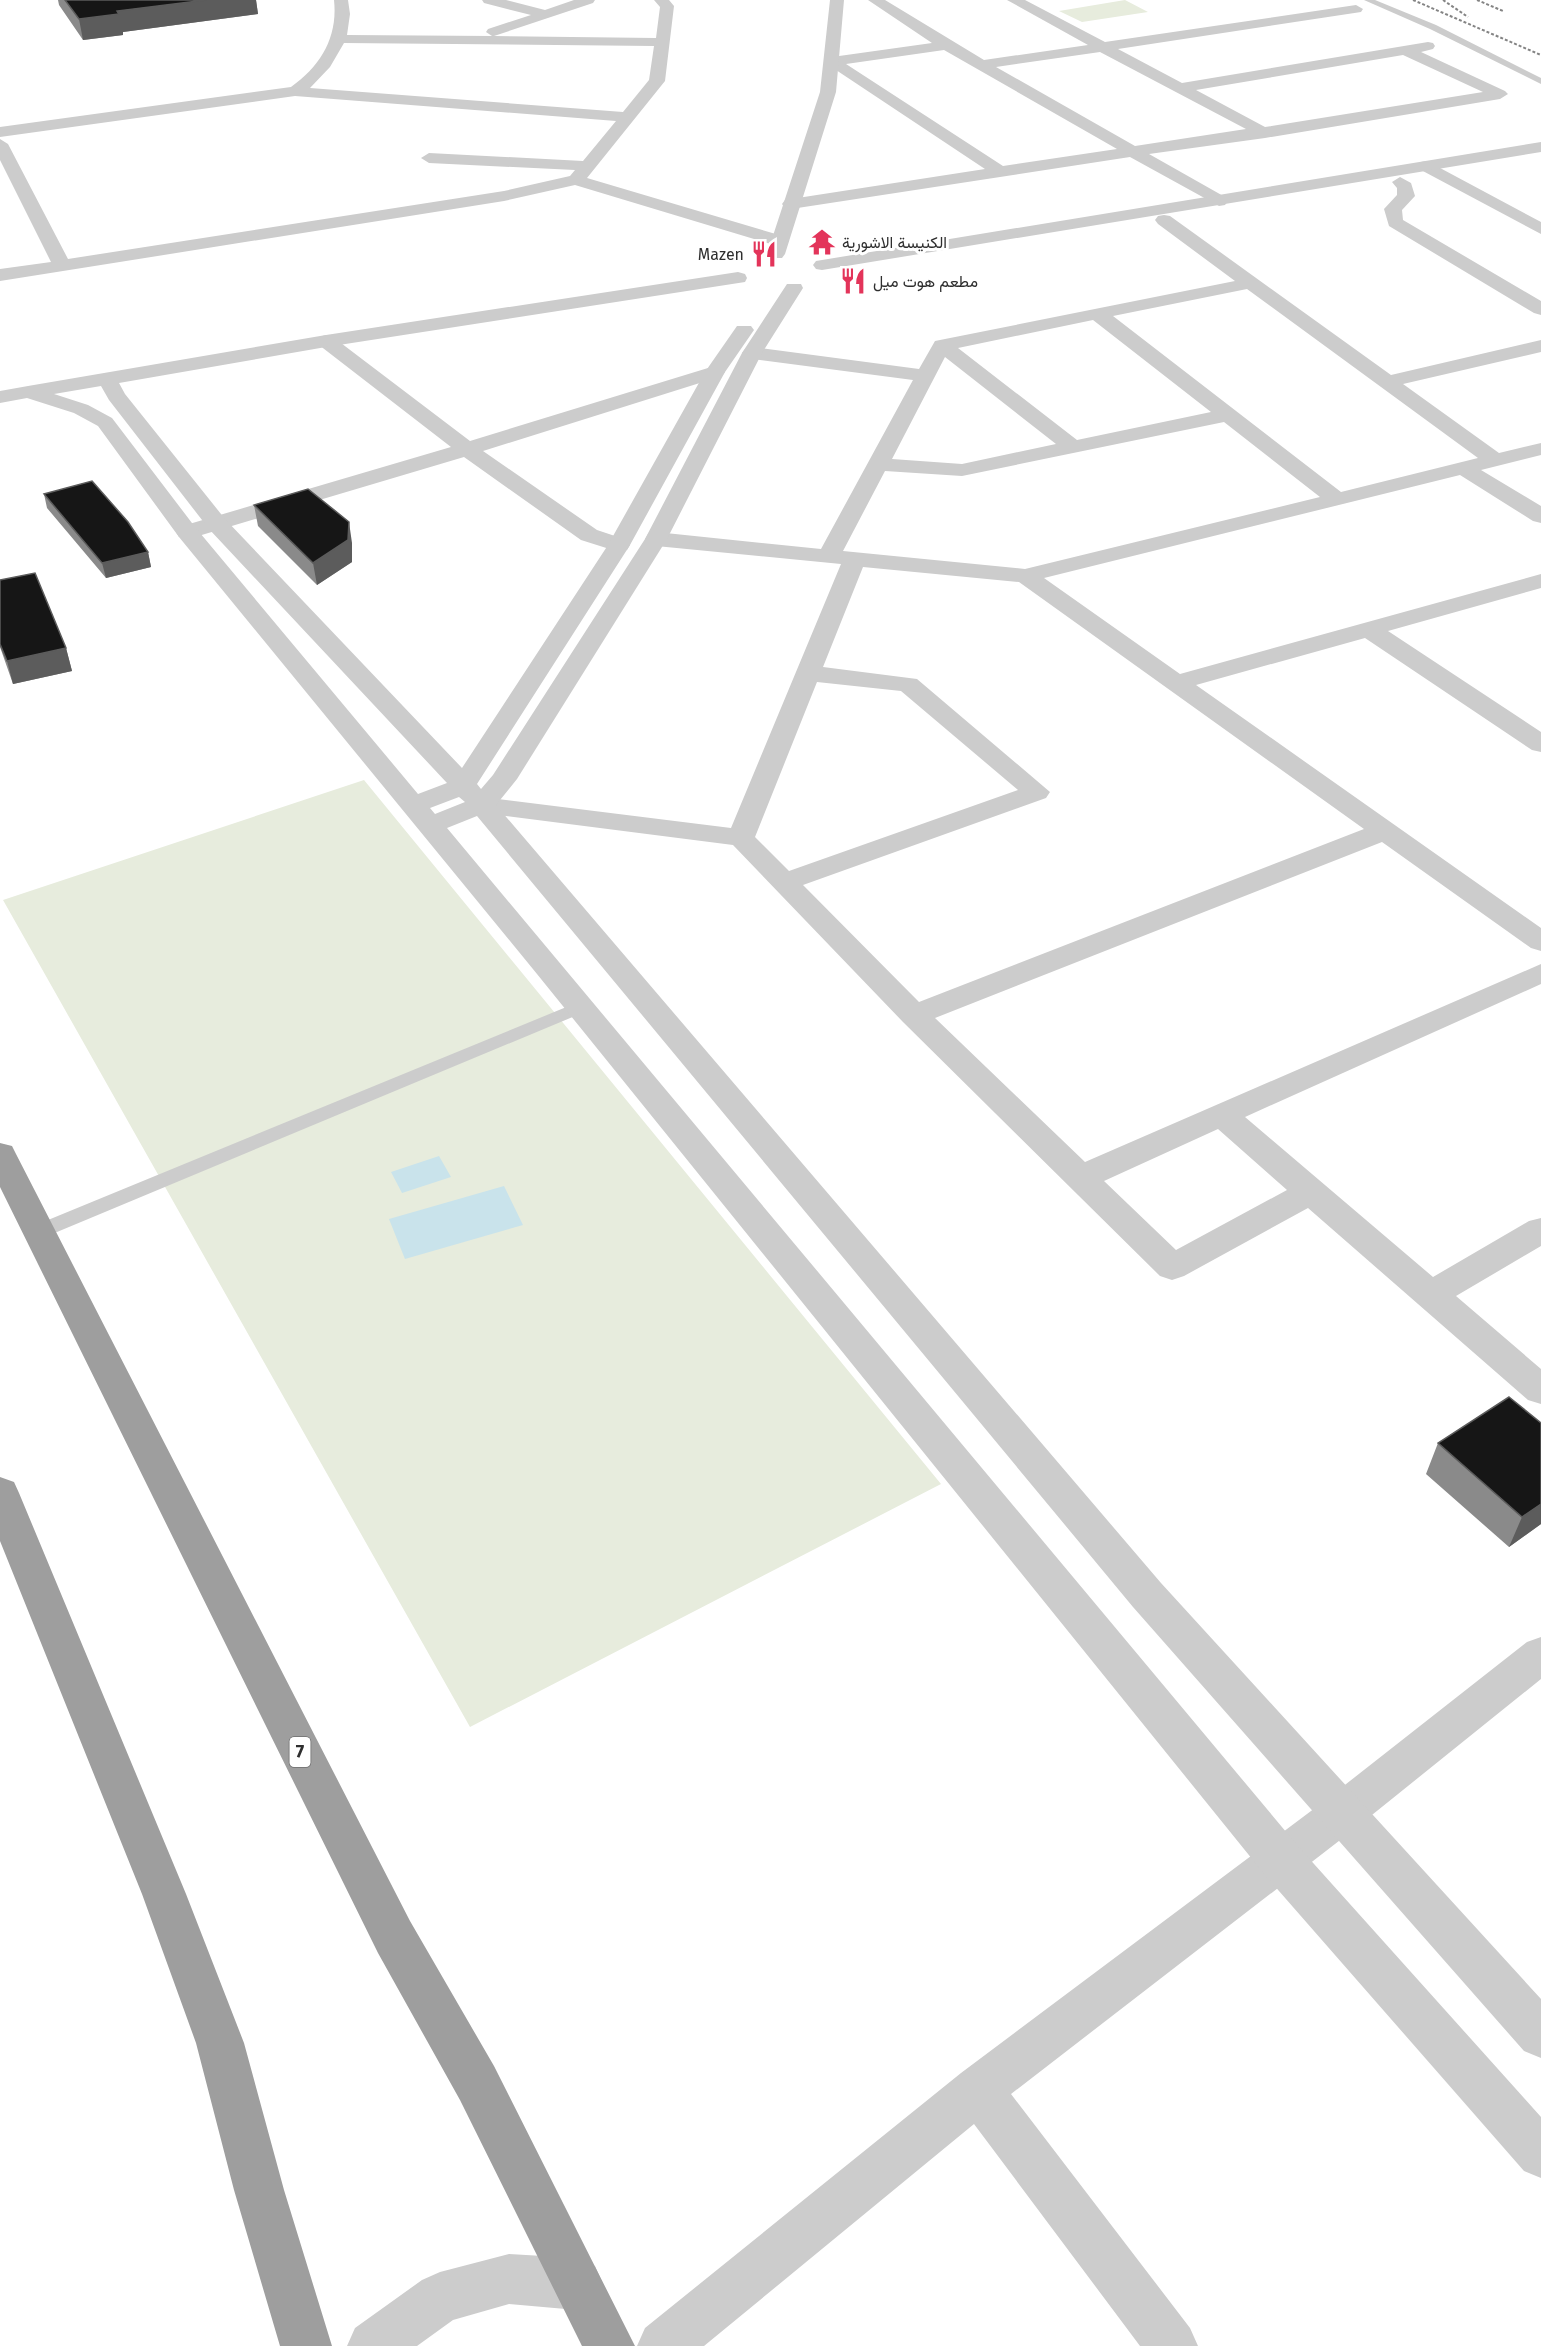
<svg xmlns="http://www.w3.org/2000/svg" width="1541" height="2346" viewBox="0 0 1541 2346" font-family="'Fira Sans',Vazirmatn,sans-serif">
  <style>
    .green { fill: #e7ecdd }
    .water { fill: #c9e3eb }
    .lines { fill: none; stroke-linecap: round; stroke-linejoin: round }
    .service { fill: #ccc; fill-rule: evenodd }
    .minor { fill: #ccc; fill-rule: evenodd }
    .tertiary { fill: #ccc; fill-rule: evenodd }
    .trunk { fill: #9e9e9e; fill-rule: evenodd }
    .rail { stroke: #848484; stroke-width: 2; stroke-dasharray: 3 2; stroke-linecap: butt }
    .wall { fill: #8a8a8a }
    .shaded-wall { fill: #5c5c5c }
    .building { fill: #161616; stroke: #5c5c5c; stroke-width: 1.5 }
    .labels { text-anchor: middle; stroke-width: 6; stroke-linejoin: round; paint-order: stroke }
    .far-poi-label { font-size: 16px; fill: #2f2f2f; stroke: #fff; text-anchor: start }
    .shield { fill: #fff; stroke: #6d6d6d; stroke-width: 1.5 }
    .shield-label { font-size: 18px; font-weight: bold; fill: #2f2f2f }
  </style>
  <rect width="100%" height="100%" fill="#fff"/>
  <path class="green" d="M1125,0L1148,12L1082,22L1059,11Z
    M364,780L941,1484L470,1727L3,900Z"/>
  <path class="water" d="M439,1156L451,1177L402,1193L391,1172Z
    M504,1186L523,1225L405,1259L389,1219Z"/>
  <g class="lines">
    <path class="service" d="M1364,0H1375L1436,25L1541,78V84L1430,29Z
      M581,1001L587,1003L590,1007L587,1011L45,1237L38,1239L31,1237L28,1232L31,1227Z"/>
    <path class="minor" d="M334,0H348L350,14L347,35L492,36L486,32L488,29L531,15L484,3L482,0H506L545,10L574,0H595L593,3L494,36L656,38L660,7L654,0H669L674,6L665,81L587,178L786,237L789,241L786,245H774L575,185L504,201L0,281V269L51,262L0,160V139L8,144L68,259L504,191L570,176L575,170L429,163L421,158L429,153L583,161L616,121L295,96L0,137V127L291,87C321,66 338,37 334,0ZM344,43L654,46L649,80L623,112L310,88L330,67Z
      M868,0H885L984,60L1088,45L1007,0H1025L1105,42L1356,5L1363,9L1361,12L1118,49L1182,83L1428,42L1433,43L1435,46L1433,49L1421,52L1505,91L1508,94L1500,99L1265,138L1149,154L1225,197L1228,201L1225,205L1219,206L1130,157L791,209L785,208L782,204L785,200L791,199L985,169L827,64L825,61L827,58L832,57L932,43ZM944,50L1117,149L1003,166L846,64ZM1100,52L1246,129L1135,146L996,67ZM1403,55L1483,92L1265,127L1196,90Z
      M1427,161L1541,222V234L1421,170L1419,166L1421,162Z
      M1400,177L1411,183L1415,196L1402,210L1403,220L1541,301V315L1534,313L1389,226L1384,209L1397,195V188L1392,182Z
      M1164,215L1170,216L1391,375L1541,340V352L1403,384L1499,453L1541,443V455L1481,470L1541,506V523L1533,521L1460,475L1044,578L1180,674L1541,574V588L1388,631L1541,732V752L1532,750L1365,638L1196,685L1541,928V951L1531,948L1382,842L935,1018L1085,1162L1541,964V984L1245,1117L1433,1277L1529,1221L1541,1218V1246L1456,1296L1541,1369V1404L1528,1400L1308,1208L1184,1276L1172,1280L1160,1276L903,1022L733,845L482,813L472,811L468,805L472,799L482,797L731,828L841,564L656,546L648,544L645,539L648,534L656,532L821,549L913,380L752,359L745,357L742,353L745,349L752,347L919,369L935,341L1235,281L1158,224L1155,220L1158,216ZM1247,289L1478,458L1341,492L1113,316ZM1093,320L1211,412L1077,440L958,348ZM945,357L1056,444L962,464L892,459ZM1224,422L1320,497L1025,569L843,551L885,471L962,476ZM863,567L1019,582L1364,829L919,1002L803,885L1046,798L1050,792L917,679L823,667ZM817,682L901,691L1018,790L789,871L755,837ZM1218,1129L1287,1190L1176,1250L1104,1181Z
      M326,335L333,337L470,441L708,368H722L725,372L722,376L483,451L597,530L627,540L630,545L627,550L619,552L581,540L464,457L195,537L187,539L179,537L176,532L179,527L451,447L319,345L316,341L319,337Z
      M1541,1637V1679L1357,1827L1011,2094L1190,2328L1198,2346H1140L974,2124L704,2346H637L645,2328L961,2073L1327,1799L1527,1642Z"/>
    <path class="tertiary" d="M830,0H844L836,92L785,254L782,258H770L767,254L820,92Z
      M1541,142V152L822,270L816,269L813,265L816,261L822,260Z
      M738,272L745,274L747,278L745,282L326,347L119,383L125,394L225,519L462,768L608,545L705,372L737,326H751L754,330L725,372L630,545L477,784L481,789L493,775L645,539L742,353L787,284H801L803,288L762,353L667,539L517,779L496,805L1161,1583L1541,1999V2058L1524,2051L1133,1607L477,816L447,828L1297,1845L1541,2117V2178L1524,2171L1265,1875L537,974L179,537L98,426L74,413L27,398L0,403V391L28,386L326,335ZM101,386L109,400L209,529L447,783L418,794L195,527L112,418L88,405L54,394ZM459,797L465,802L435,814L430,808Z
      M509,2254L577,2258L595,2266L603,2284L595,2302L577,2310L509,2304L453,2320L417,2346H347L355,2328L422,2280L440,2272Z"/>
    <path class="trunk" d="M0,1143L12,1146L16,1154L410,1921L494,2066L635,2346H582L460,2100L378,1953L0,1187Z
      M0,1477L14,1482L19,1493L186,1894L244,2043L284,2190L332,2346H280L234,2190L196,2043L142,1894L0,1541Z"/>
    <path class="rail" d="M1413,0L1541,55
      M1443,0L1468,17
      M1477,0L1503,11"/>
  </g>
  <path class="wall" d="M58,0H256L258,14L123,32V35L83,40L59,5Z
    M44,494L148,552L151,567L106,578L47,508Z
    M254,505L352,543V562L317,585L258,526Z
    M0,580L66,648L72,671L13,684L0,647Z
    M1438,1443L1541,1524L1509,1547L1426,1474Z"/>
  <path class="shaded-wall" d="M206,0H256L258,14L123,32V35L83,40L79,19L117,11Z
    M349,522L352,543V562L317,585L313,563Z
    M148,552L151,567L106,578L102,563Z
    M66,648L72,671L13,684L7,661Z
    M1541,1504V1524L1509,1547L1522,1517Z"/>
  <path class="building" d="M65,0H206L117,11L119,14L79,19Z
    M92,481L128,522L148,552L102,563L44,494Z
    M308,489L349,522L348,540L313,563L254,505Z
    M35,573L66,648L7,661L0,644V580Z
    M1509,1397L1541,1423V1504L1522,1517L1438,1443Z"/>
  <defs>
    <g id="temple-bare" transform="scale(2.07)"><path d="M0-6L5-2H3V0L6.5 2.5H4V6H1.5V3h-3V6H-4V2.5H-6.5L-3 0V-2H-5Z" fill="#e3345a" stroke="#fff" stroke-width="2.5" paint-order="stroke"/></g>
    <g id="restaurant-bare" transform="scale(2.07)"><path d="M-5-6h1v4h1v-4h1v4h1v-4h1v5L-1.5 .5V6h-2V.5L-5-1ZM5-6V6H3V1.5H1.5Q1.5-4 5-6Z" fill="#e3345a" stroke="#fff" stroke-width="2.5" paint-order="stroke"/></g>
  </defs>
  <g fill-rule="evenodd">
    <use href="#temple-bare" x="822" y="242"/>
    <use href="#restaurant-bare" x="764" y="254"/>
    <use href="#restaurant-bare" x="853" y="281"/>
  </g>
  <g class="labels">
    <g class="far-poi-label">
      <text x="842" y="248">الكنيسة الاشورية</text>
      <text x="744" y="260" text-anchor="end">Mazen</text>
      <text x="873" y="287">مطعم هوت ميل</text>
    </g>
    <rect class="shield" x="289.5" y="1737" width="21" height="30" rx="4.5"/>
    <g class="shield-label">
      <text x="300" y="1758">7</text>
    </g>
  </g>
</svg>
